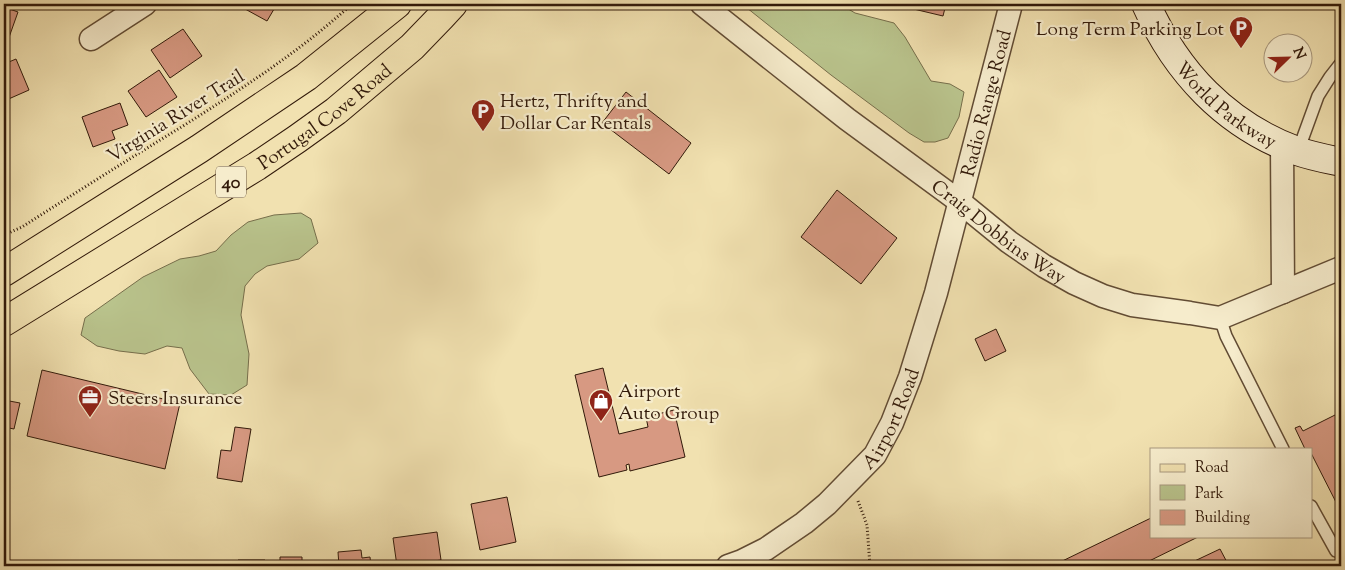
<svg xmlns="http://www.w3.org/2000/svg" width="1345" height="570" viewBox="0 0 1345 570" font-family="'Sorts Mill Goudy',serif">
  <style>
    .green { fill: #b9c38c; stroke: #766e4b }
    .building { fill: #d79982; stroke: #321a0a }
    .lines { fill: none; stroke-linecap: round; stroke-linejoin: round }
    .lane-casing { stroke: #624c34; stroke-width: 14 }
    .street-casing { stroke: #624c34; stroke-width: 25 }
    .secondary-casing { stroke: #321a0a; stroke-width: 30 }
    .primary-casing { stroke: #321a0a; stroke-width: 30 }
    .path { stroke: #321a0a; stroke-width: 3; stroke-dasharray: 1 2.5; stroke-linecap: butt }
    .lane { stroke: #f6eccc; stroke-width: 11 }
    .street { stroke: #f6eccc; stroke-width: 22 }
    .secondary { stroke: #f6eccc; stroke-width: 28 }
    .primary { stroke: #f1e1b0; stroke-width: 28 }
    .labels { text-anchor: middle; stroke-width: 4.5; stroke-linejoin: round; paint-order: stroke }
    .shield { fill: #f6eccc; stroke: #6d5944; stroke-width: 1 }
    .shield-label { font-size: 18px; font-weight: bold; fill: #321a0a }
    .poi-label { font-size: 19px; fill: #321a0a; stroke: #f6eccc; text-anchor: start }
    .street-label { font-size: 19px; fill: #321a0a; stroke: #f6eccc }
  </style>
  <rect width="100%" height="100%" fill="#f1e1b0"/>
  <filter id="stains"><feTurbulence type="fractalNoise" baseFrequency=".004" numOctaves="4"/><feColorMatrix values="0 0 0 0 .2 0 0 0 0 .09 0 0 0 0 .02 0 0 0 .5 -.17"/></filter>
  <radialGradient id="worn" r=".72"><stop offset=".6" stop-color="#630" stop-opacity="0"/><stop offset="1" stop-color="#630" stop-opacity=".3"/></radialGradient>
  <path class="green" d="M742,4H840L855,13L894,23L905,37L931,81L950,84L964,92L959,117L948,138L935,142H924L909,133L831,75Z
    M301,213L311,219L318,243L299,259L267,266L255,274L245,286L241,315L249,354L247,385L231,395L209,394L190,369L182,348L167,346L145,354L119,351L97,346L81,335L85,318L143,277L180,259L199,256L216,251L231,235L248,222L274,215Z"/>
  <path class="building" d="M236,4H277L267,21Z
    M901,4H946L943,16L901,6Z
    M4,7L18,12L7,43L4,42Z
    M183,29L202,56L170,78L151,50Z
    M16,59L29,90L4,101V64Z
    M159,70L177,97L146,117L128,91Z
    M626,92L691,143L669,174L602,123Z
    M120,103L128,125L112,131L115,139L93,147L82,117Z
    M837,190L897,238L861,284L801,237Z
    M996,329L1006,351L985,361L975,339Z
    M603,368L619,434L648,427L646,417L674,410L685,457L630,471L629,464L626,465L627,470L599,477L575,375Z
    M42,370L180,403L165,469L27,436Z
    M4,400L20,403L14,429L4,427Z
    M1341,412V512L1311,453V449H1305L1295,428L1300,426L1303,431Z
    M235,427L251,429L242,482L217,478L221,450L231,451Z
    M507,497L516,542L480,550L471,504Z
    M1151,518V536H1200L1139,566H1052Z
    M437,532L441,560L397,566L393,538Z
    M1220,549L1229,566H1184Z
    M361,550L362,558L370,557L371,566H339L338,552Z
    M280,557H302V563H310V566H280Z
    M238,560H265V566H238Z"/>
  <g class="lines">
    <g class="lane-casing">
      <path id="lane" d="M1298,151L1318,96L1330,77L1341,63
        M1220,318L1226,336L1283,449
        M1311,506L1336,551L1341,552"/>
    </g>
    <g class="street-casing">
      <g id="street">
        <path id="s1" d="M702,4L847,119L960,202L1009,242L1044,266L1074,283L1103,296L1132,305L1190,313L1220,318L1341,268"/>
        <path d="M91,39L145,4"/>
        <path d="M1282,144L1283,292"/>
        <path id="s2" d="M728,566L742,561L766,549L804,523L827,504L875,455L892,423L910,377L936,293L1011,4"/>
      </g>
    </g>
    <g class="secondary-casing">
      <g id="secondary">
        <path id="s3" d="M1146,4C1176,72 1226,125 1297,151C1311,156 1327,159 1341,162"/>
      </g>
    </g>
    <g class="primary-casing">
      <g id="primary">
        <path d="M4,272L199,149L306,77L397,4"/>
        <path id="s4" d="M4,322L257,166L297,139L336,111L412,47L441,17L453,4"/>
      </g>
    </g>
    <path class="path" d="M4,235L22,227C75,193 129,159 183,126C243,88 299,52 352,4
      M858,501L867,525L870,566"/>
    <use href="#lane" class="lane"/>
    <use href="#street" class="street"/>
    <use href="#secondary" class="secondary"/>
    <use href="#primary" class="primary"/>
  </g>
  <defs>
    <g id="parking-pin" transform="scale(1.25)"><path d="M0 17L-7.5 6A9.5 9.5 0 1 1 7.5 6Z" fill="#8f2418" stroke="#f6eccc"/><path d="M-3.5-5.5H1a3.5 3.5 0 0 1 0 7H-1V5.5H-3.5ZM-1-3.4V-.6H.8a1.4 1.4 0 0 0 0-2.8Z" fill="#fff"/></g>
    <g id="office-pin" transform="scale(1.25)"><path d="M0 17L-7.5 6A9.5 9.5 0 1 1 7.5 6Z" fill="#8f2418" stroke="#f6eccc"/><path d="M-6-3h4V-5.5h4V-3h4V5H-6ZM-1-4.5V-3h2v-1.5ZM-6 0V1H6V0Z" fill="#fff"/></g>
    <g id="shop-pin" transform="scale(1.25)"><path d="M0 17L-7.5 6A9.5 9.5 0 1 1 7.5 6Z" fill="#8f2418" stroke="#f6eccc"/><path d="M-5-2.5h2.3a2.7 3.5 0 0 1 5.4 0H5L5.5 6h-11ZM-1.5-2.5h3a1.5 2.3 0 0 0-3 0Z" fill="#fff"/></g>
  </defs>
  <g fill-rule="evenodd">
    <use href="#parking-pin" x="1241" y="28"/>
    <use href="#parking-pin" x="483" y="111"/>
    <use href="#office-pin" x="90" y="397"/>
    <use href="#shop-pin" x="601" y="401"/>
  </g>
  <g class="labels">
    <rect class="shield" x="216" y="166.5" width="30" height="31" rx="4"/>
    <g class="shield-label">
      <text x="231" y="188">40</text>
    </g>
    <g class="poi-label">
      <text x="1224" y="35" text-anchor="end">Long Term Parking Lot</text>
      <text x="500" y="107">Hertz, Thrifty and<tspan x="500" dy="22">Dollar Car Rentals</tspan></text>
      <text x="618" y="397">Airport<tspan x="618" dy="22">Auto Group</tspan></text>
      <text x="108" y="404">Steers Insurance</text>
    </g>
    <g class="street-label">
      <text dy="7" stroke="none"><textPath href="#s3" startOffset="131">World Parkway</textPath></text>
      <text dy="7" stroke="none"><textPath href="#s2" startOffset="556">Radio Range Road</textPath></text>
      <text transform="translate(175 115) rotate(-32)" y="7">Virginia River Trail</text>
      <text dy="7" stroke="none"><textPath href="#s4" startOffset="381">Portugal Cove Road</textPath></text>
      <text dy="7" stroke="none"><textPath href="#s1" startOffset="374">Craig Dobbins Way</textPath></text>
      <text dy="7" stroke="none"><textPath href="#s2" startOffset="226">Airport Road</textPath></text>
    </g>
  </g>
  <rect width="1345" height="570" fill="none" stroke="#f1e1b0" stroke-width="20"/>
  <rect x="5" y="5" width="1335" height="560" fill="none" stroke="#321a0a" stroke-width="2.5"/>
  <rect x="10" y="10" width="1325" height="550" fill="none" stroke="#321a0a"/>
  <rect x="1150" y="448" width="162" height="90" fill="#f6eccc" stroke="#a8987e"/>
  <rect x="1160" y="464" width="25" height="8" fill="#f1e1b0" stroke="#a8987e"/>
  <text x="1195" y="472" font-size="15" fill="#321a0a">Road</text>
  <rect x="1160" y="485" width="25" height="15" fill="#b9c38c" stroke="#a8987e"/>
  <text x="1195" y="498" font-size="15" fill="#321a0a">Park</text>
  <rect x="1160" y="510" width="25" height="15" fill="#d79982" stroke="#a8987e"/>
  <text x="1195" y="522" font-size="15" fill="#321a0a">Building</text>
  <g transform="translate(1288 58) rotate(67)"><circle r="24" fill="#f6eccc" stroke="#a8987e"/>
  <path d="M0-4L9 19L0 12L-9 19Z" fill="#8f2418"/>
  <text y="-8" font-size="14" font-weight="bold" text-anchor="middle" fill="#321a0a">N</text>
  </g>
  <rect width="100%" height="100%" filter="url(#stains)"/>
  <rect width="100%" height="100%" fill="url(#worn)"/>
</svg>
